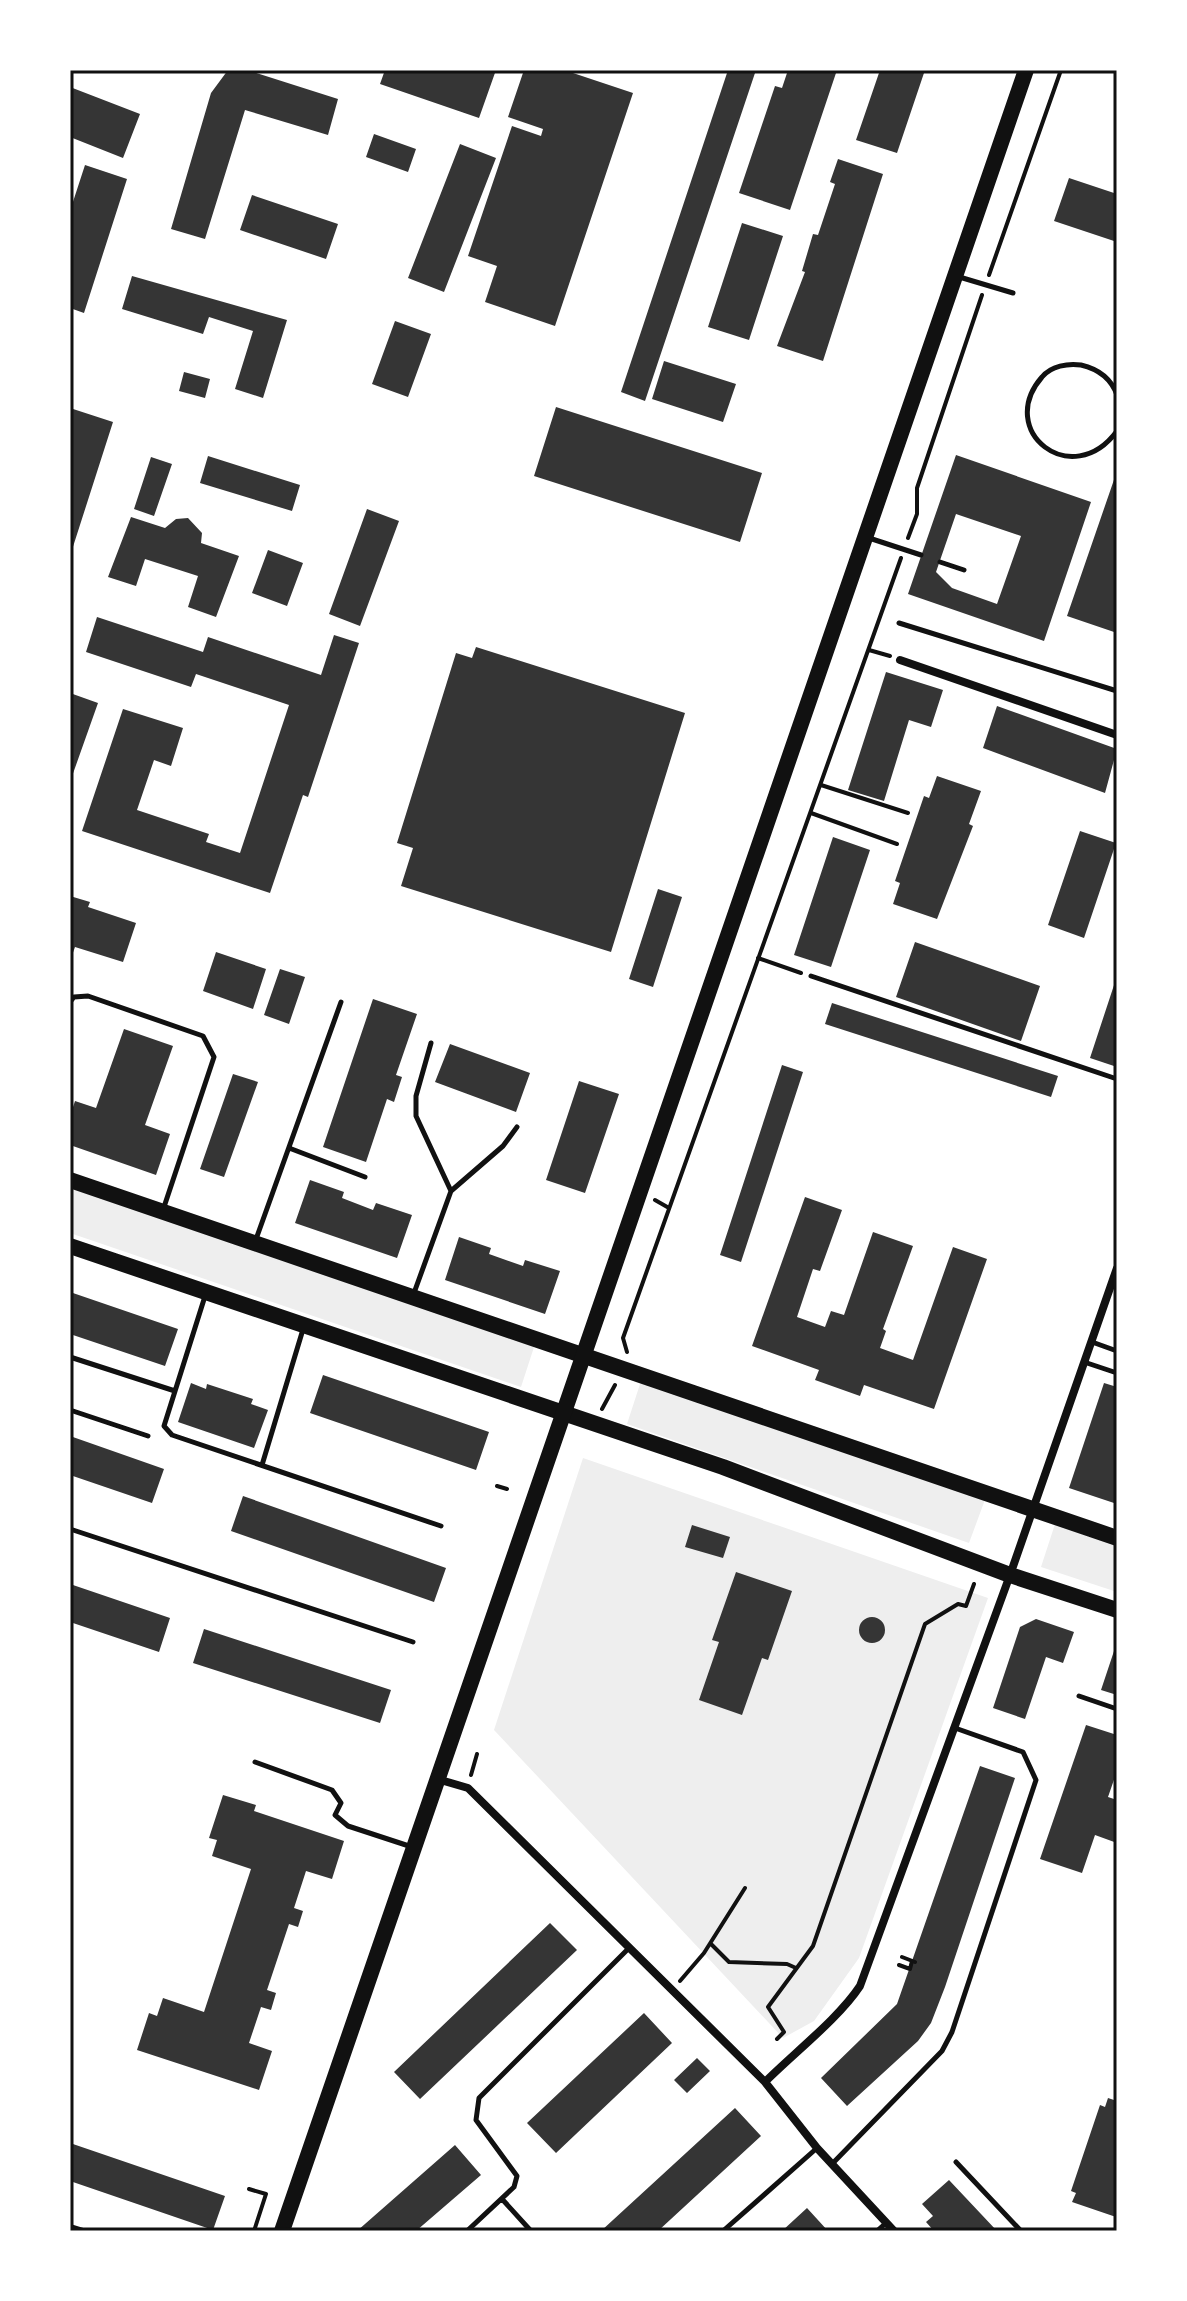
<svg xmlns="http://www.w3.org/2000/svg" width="1187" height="2301" viewBox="0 0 1187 2301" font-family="Raleway,sans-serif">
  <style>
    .green { fill: #eee }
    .building { fill: #353535; fill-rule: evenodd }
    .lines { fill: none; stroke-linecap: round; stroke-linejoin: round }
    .path { stroke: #111; stroke-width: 4 }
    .service { stroke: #111; stroke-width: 5 }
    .minor { stroke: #111; stroke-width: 8 }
    .secondary { stroke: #111; stroke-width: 16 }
    .primary { stroke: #111; stroke-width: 16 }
    .neatline { fill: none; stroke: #111; stroke-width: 3 }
  </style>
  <rect width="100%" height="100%" fill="#fff"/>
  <path class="green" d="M70,1187L535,1344L521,1387L70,1233Z
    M641,1381L986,1497L969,1543L627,1424Z
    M583,1458L988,1598L859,1958L814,2021L783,2038L494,1730Z
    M1056,1521L1117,1542V1592L1041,1567Z"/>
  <path class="building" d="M228,70H247L338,99L328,135L245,110L205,239L171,229L211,93Z
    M385,70H496L479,118L380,84Z
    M524,70H564L633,93L555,326L485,302L497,266L468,256L512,126L541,136L543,129L508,117Z
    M728,70H756L645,401L621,392Z
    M788,70H837L790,210L739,193L775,86L782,88Z
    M880,70H925L897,153L856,140Z
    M70,87L140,114L123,158L70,137Z
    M374,134L416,149L408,172L366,157Z
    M460,144L496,158L444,292L408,278Z
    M838,159L883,174L823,361L777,346L805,272L802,271L813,234L818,235L835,184L830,182Z
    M85,165L127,179L84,313L70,308V211Z
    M1069,178L1117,194V242L1054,221Z
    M252,195L338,224L326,259L240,230Z
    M742,223L783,236L749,340L708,327Z
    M132,276L287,320L263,398L235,389L253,331L209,317L203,334L122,309Z
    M395,321L431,334L408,397L372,384Z
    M664,361L736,384L723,422L652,399Z
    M184,372L210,379L205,398L179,391Z
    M556,407L762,473L740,542L534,476Z
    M70,408L113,422L71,553L70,552Z
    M956,455L1091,502L1044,641L908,594ZM956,514L1021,536L997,604L952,588L936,572Z
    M208,456L300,485L292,511L200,483Z
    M151,457L172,464L154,516L134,509Z
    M1117,471V633L1067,616Z
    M367,509L399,521L360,626L329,614Z
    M131,517L165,528L176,519L188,518L202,533L201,543L239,556L216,617L188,607L198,576L145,559L136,586L108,577Z
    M268,550L303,563L287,606L252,593Z
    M97,617L203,652L208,637L321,675L334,635L359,643L308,797L303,795L270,893L82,831L123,709L183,728L171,766L154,760L137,810L209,834L206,842L240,853L289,705L196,674L191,687L86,652Z
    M476,647L685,713L611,952L401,886L413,848L397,843L456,653L472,658Z
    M886,672L943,690L931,727L909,720L884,801L848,790Z
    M70,693L98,703L70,782Z
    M997,706L1117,749L1105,793L983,748Z
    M937,776L981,791L969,824L973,826L937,919L893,904L900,883L895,881L924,796L929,798Z
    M1080,831L1116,843L1084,938L1048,925Z
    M833,837L870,850L831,967L794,955Z
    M658,889L682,897L653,987L629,979Z
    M70,896L90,902L88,907L136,923L123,962L75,947L70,961Z
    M915,942L1040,986L1021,1041L896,997Z
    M216,952L266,969L253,1009L203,991Z
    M280,969L305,977L289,1024L264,1015Z
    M1116,979L1117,980V1067L1090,1058Z
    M373,999L417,1014L396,1075L402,1077L394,1102L387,1099L366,1162L323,1147Z
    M832,1003L1058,1076L1051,1097L825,1024Z
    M124,1029L173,1046L145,1125L170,1134L156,1175L70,1145V1116L75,1101L96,1108Z
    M450,1044L530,1073L516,1112L435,1082Z
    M782,1065L803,1072L741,1262L720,1255Z
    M233,1074L258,1082L224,1177L200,1169Z
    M579,1081L619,1094L585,1193L546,1180Z
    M310,1180L344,1192L342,1198L373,1210L376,1203L412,1215L397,1258L295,1223Z
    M805,1197L842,1210L820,1271L813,1269L797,1317L825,1327L831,1311L844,1315L873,1232L913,1246L883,1329L886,1331L880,1348L913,1360L953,1247L987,1259L934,1409L864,1385L860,1396L815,1380L819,1370L752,1346Z
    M459,1237L491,1248L489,1254L523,1266L525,1260L560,1271L545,1314L445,1280Z
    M70,1292L178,1329L165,1366L70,1334Z
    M323,1375L489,1432L476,1470L310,1413Z
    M191,1383L206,1389L207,1384L253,1399L251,1404L268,1410L254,1448L178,1422Z
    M1104,1383L1117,1387V1504L1069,1488Z
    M70,1436L164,1469L152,1503L70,1475Z
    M243,1496L446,1568L434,1602L231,1531Z
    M692,1525L730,1537L723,1558L685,1547Z
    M736,1572L792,1591L768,1660L762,1658L742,1715L699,1700L719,1642L712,1640Z
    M70,1584L170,1618L159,1652L70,1622Z
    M859 1630a13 13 0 1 1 26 0a13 13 0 1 1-26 0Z
    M1036,1619L1074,1632L1063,1663L1046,1657L1025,1719L993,1708L1020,1627Z
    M204,1629L391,1690L380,1723L193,1663Z
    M1114,1651L1117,1652V1695L1101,1690Z
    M1086,1725L1117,1735V1771L1108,1797L1117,1800V1843L1095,1835L1082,1873L1040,1859Z
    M980,1766L1015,1778L945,1987L931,2023L918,2041L847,2106L821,2078L897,2004Z
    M223,1795L256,1805L254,1811L344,1841L332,1879L306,1871L294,1908L303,1911L298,1927L289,1924L267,1990L276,1993L271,2010L261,2007L249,2043L272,2051L259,2090L137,2050L149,2013L157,2016L163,1998L204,2012L251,1869L212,1856L217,1840L209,1838Z
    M550,1923L577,1950L420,2099L394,2072Z
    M644,2013L672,2043L556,2153L527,2123Z
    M697,2058L710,2071L687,2093L674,2080Z
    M1108,2098L1117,2101L1116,2217L1072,2202L1076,2193L1071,2191L1100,2105L1105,2107Z
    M735,2108L761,2136L658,2231H601Z
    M70,2143L225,2196L213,2230L70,2181Z
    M455,2145L481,2175L416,2231H357Z
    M949,2180L997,2231H934L926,2222L933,2216L922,2204Z
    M807,2208L828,2231H782Z"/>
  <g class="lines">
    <path class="path" d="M989,275L1061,70
      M908,538L917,514V488L982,295
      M869,650L890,656
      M821,785L908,813
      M811,813L897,844
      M758,958L801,973
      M655,1200L669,1208
      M627,1352L623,1338L901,558
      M602,1409L615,1385
      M497,1486L507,1489
      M471,1775L477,1754
      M711,1944L729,1962L787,1964L796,1968
      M902,1957L915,1962
      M899,1965L910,1969L912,1961
      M680,1981L704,1953L745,1888
      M777,2039L784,2032L768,2007L813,1946L925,1624L958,1604L966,1606L974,1584
      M249,2189L266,2194L254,2231
      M70,2226L86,2231"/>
    <path class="service" d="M956,276L1013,293
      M1117,395C1111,378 1098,369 1081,365C1068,363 1051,366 1042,377C995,431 1072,492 1117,431
      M869,538L921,555
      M940,562L964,570
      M899,623L1117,691
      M811,976L1117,1079
      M70,1002L74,997L88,996L203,1036L214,1057L164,1207
      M289,1148L365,1177
      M451,1191L503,1146L517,1127
      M255,1242L341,1002
      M206,1293L164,1426L172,1435L441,1526
      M414,1293L451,1191L416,1116V1096L431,1043
      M1092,1342L1117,1351
      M70,1357L175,1391
      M1084,1362L1117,1373
      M70,1410L148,1436
      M262,1465L304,1326
      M70,1529L413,1642
      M1079,1696L1117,1709
      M255,1762L332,1790L341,1803L335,1815L348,1826L412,1847
      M956,2162L1021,2231
      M832,2164L942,2051L952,2032L1036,1780L1023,1752L955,1728
      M502,2199L531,2231
      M467,2231L514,2187L517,2176L476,2120L479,2098L629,1948
      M723,2231L817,2148
      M877,2231L886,2223"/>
    <path class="minor" d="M900,660L1117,735
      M437,1779L468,1788L765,2082L817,2148L894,2231
      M765,2082C794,2053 839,2018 860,1986L1010,1575L1117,1268"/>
    <path class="secondary" d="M70,1180L1117,1538
      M70,1246L723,1467L1010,1575L1117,1610"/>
    <path class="primary" d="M282,2231L1026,70"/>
  </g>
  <rect width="1187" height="2301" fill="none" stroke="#ffffff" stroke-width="144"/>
  <rect x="72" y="72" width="1043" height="2157" class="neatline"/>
</svg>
